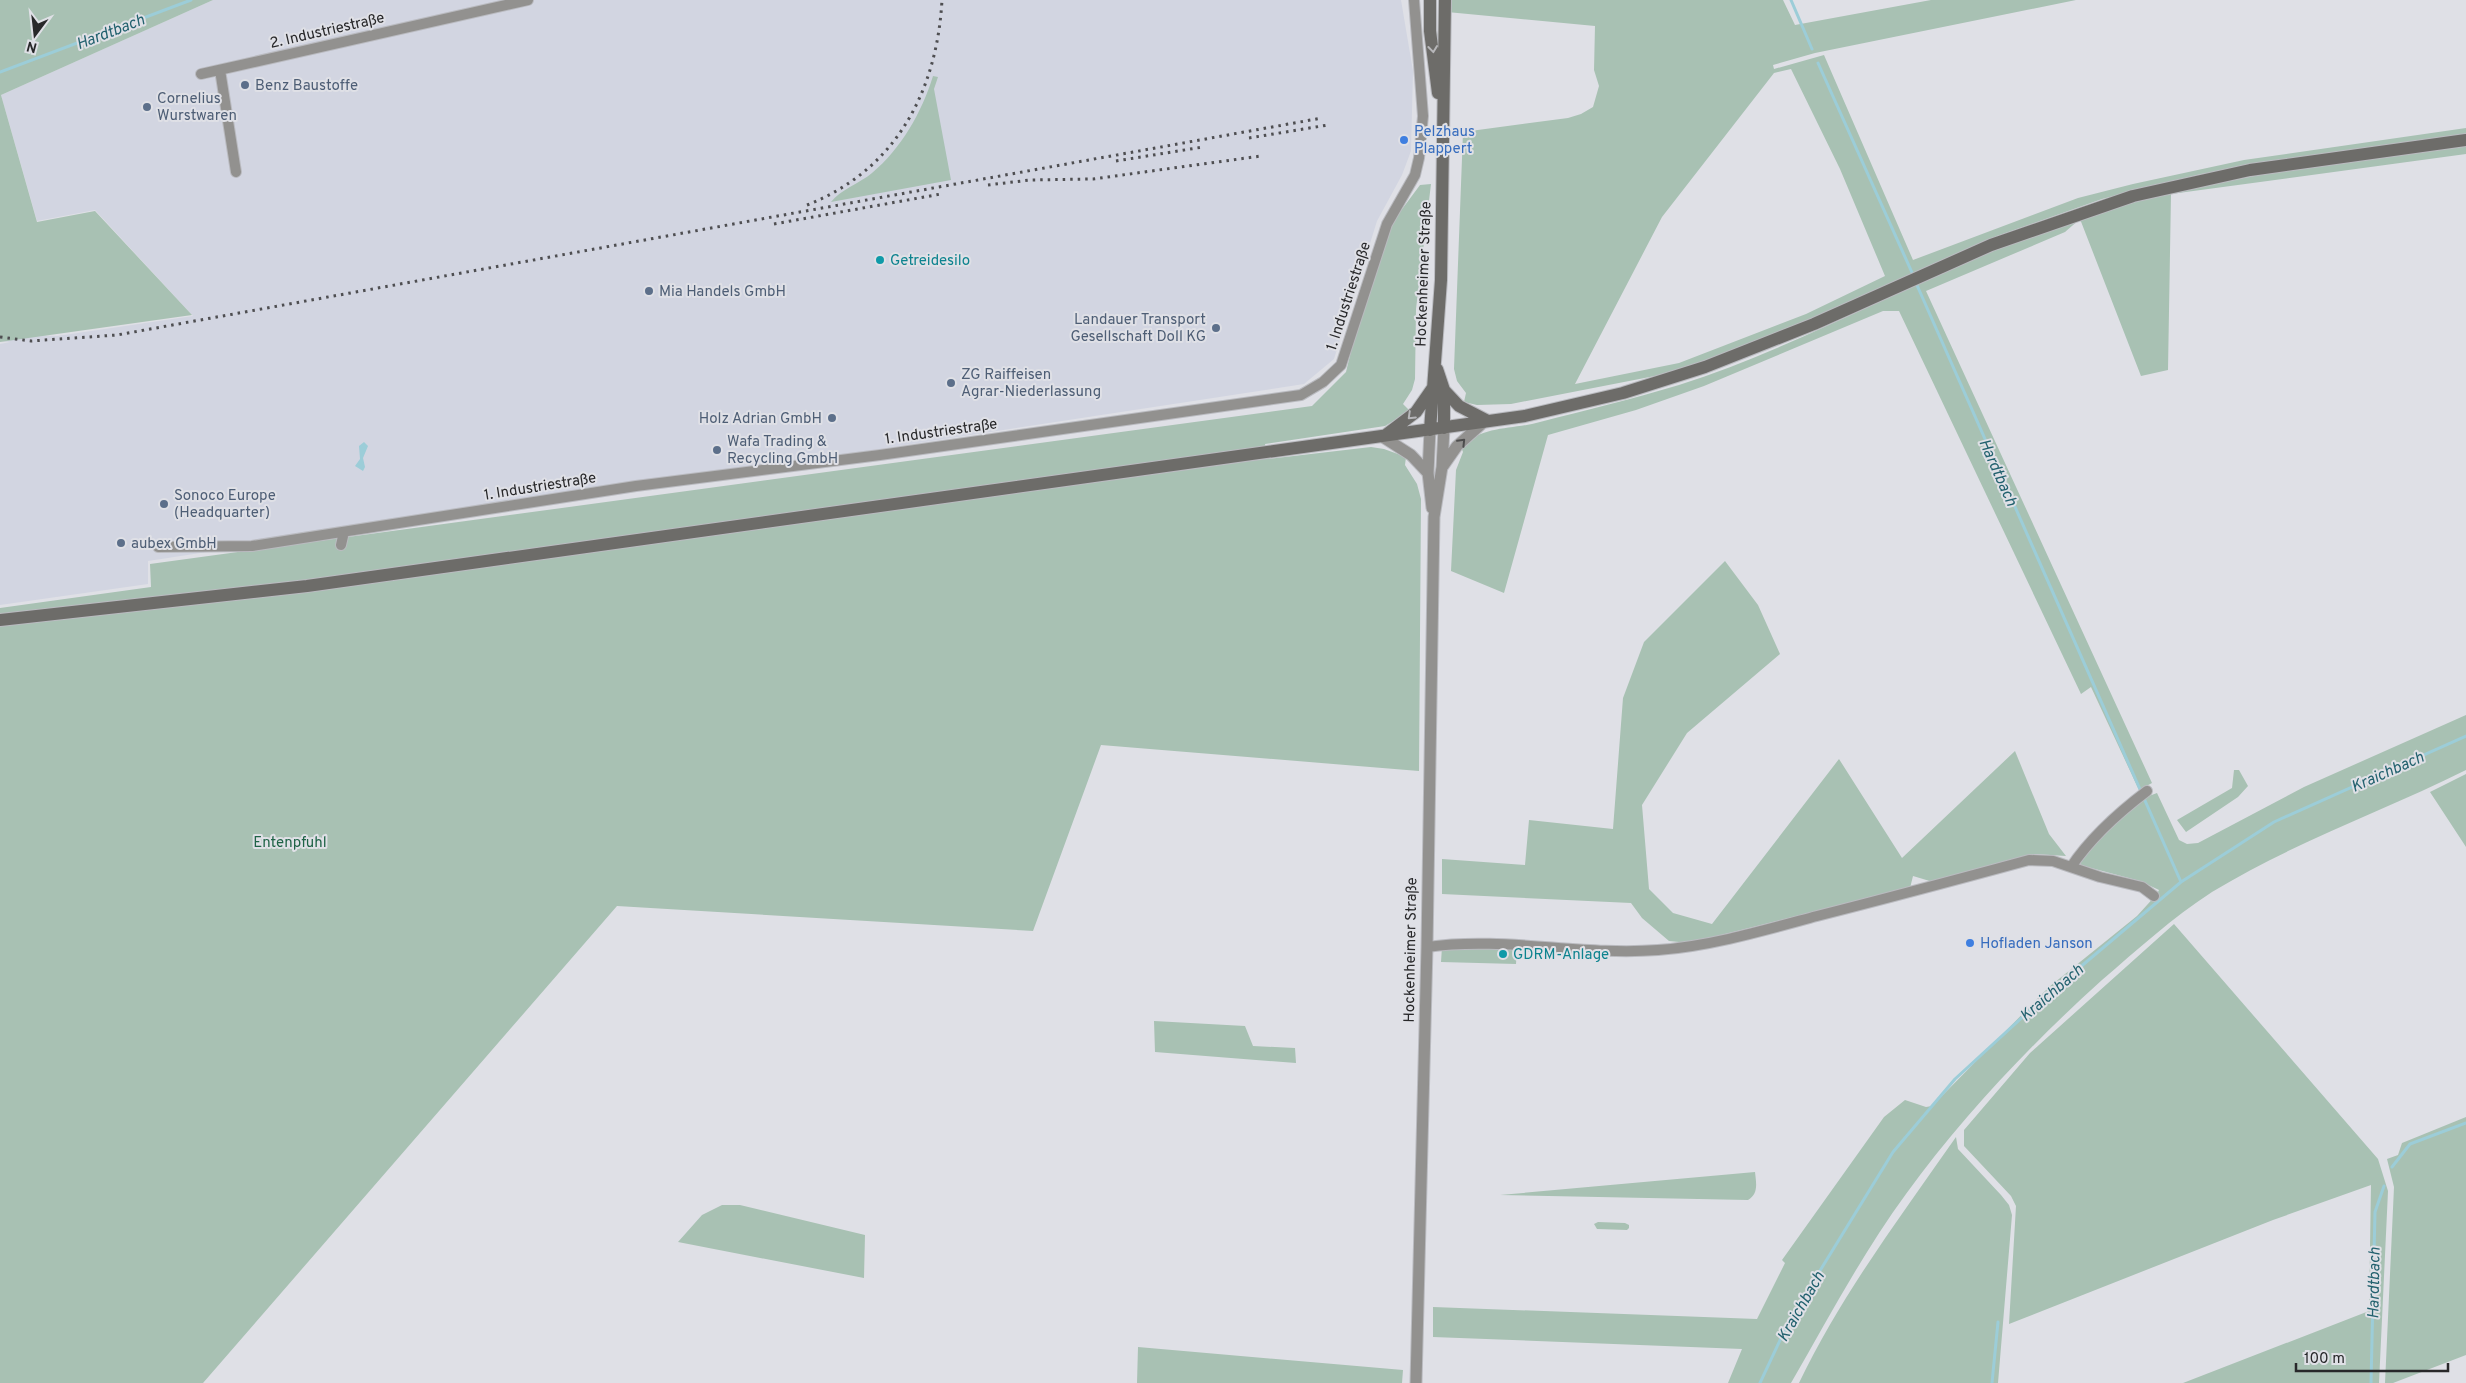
<svg xmlns="http://www.w3.org/2000/svg" width="2466" height="1383" viewBox="0 0 2466 1383" font-family="Overpass,sans-serif">
  <style>
    .built { fill: #d2d5e1 }
    .green { fill: #a8c1b3; fill-rule: evenodd }
    .water { fill: #9ccdd8 }
    .lines { fill: none; stroke-linecap: round; stroke-linejoin: round }
    .stream { stroke: #9ccdd8; stroke-width: 3 }
    .minor-casing { stroke: #babbc0; stroke-width: 12 }
    .tertiary-casing { stroke: #babbc0; stroke-width: 13 }
    .secondary-casing { stroke: #babbc0; stroke-width: 14 }
    .minor { stroke: #92918f; stroke-width: 10 }
    .tertiary { stroke: #92918f; stroke-width: 11 }
    .secondary { stroke: #6d6c69; stroke-width: 12 }
    .rail { stroke: #4e4e51; stroke-width: 3; stroke-dasharray: 2.5 5; stroke-linecap: butt }
    .oneway { stroke: #b7b7ba }
    .oneway2 { stroke: #4d4d4d }
    .service-dot { fill: #5c6f8a; stroke: #dfe0e6; stroke-width: 2 }
    .shop-dot { fill: #3f7fe0; stroke: #dfe0e6; stroke-width: 2 }
    .culture-dot { fill: #0f9aa8; stroke: #dfe0e6; stroke-width: 2 }
    .labels { text-anchor: middle; stroke-width: 4; stroke-linejoin: round; paint-order: stroke }
    .street-label { font-size: 15px; fill: #28282a; stroke: #dfe0e6 }
    .service-label { font-size: 15px; fill: #4e5e75; stroke: #dfe0e6; text-anchor: start }
    .shop-label { font-size: 15px; fill: #366cbe; stroke: #dfe0e6; text-anchor: start }
    .culture-label { font-size: 15px; fill: #0d838f; stroke: #dfe0e6; text-anchor: start }
    .park-label { font-size: 15px; fill: #1f6347; stroke: #dfe0e6 }
    .water-label { font-size: 16px; font-style: italic; fill: #22616e; stroke: #dfe0e6 }
  </style>
  <rect width="100%" height="100%" fill="#dfe0e6"/>
  <path class="built" d="M213,0H1401L1413,71L1411,151L1402,175L1377,221L1334,359L1304,384L148,561V584L0,605V344L10,342L0,341L5,334L57,336L193,316L95,210L37,221L1,95Z"/>
  <path class="green" d="M0,0H213L1,95L37,222L95,211L192,315L0,342Z
    M1449,0H1783L1795,25L1931,0H2076L1815,53L1773,65L1774,69L1824,55L1913,260L2078,198L2133,184L2244,160L2466,128V135L2201,174L2102,199L1997,236L1826,313L1721,356L1665,374L1511,404L1477,405L1464,402L1466,393L1457,381L1454,369L1463,132L1568,118L1581,114L1593,107L1599,86L1594,70L1595,26L1447,12ZM1791,69L1840,169L1885,276L1806,314L1679,363L1575,384L1662,217L1774,73Z
    M933,76L938,77L934,89L951,180L831,202C840,190 860,183 872,173C901,149 922,112 933,76Z
    M2466,144V154L2171,194L2168,370L2141,376L2080,219L2065,232L1926,291L2152,783L2139,790L2091,687L2081,694L1899,311H1883L1704,386L1636,410L1548,435L1504,593L1451,571L1456,470L1463,452L1461,447C1483,425 1512,430 1540,422C1586,410 1633,399 1679,385C1801,346 1915,279 2035,234C2173,182 2321,165 2466,144Z
    M1431,184L1416,309L1415,379L1412,390L1403,404L1410,411L1385,426L1265,444L1267,459L1371,447L1384,449L1406,457L1405,465L1417,484L1421,499L1419,771L1101,745L1033,931L617,906L203,1383H0V608L151,587L150,564L1312,406L1346,372L1353,343L1391,224L1420,185Z
    M1725,561L1758,605L1780,654L1687,733L1642,805L1649,889L1673,913L1712,924L1839,759L1902,858L2015,751L2049,834L2066,856L2035,854L1933,882L1913,876L1910,888L1689,943L1669,941L1642,918L1631,903L1442,894V859L1525,865L1529,820L1613,829L1623,698L1644,642Z
    M2466,715V770C2382,812 2292,843 2212,892C2172,918 2138,949 2102,980C2030,1045 1963,1116 1906,1194C1862,1254 1828,1319 1791,1383H1728L1742,1349L1433,1337V1307L1757,1319L1785,1263L1782,1260L1884,1117L1905,1100L1926,1107L1932,1106L2049,987L2137,916L2157,894L2159,890L2140,881L2080,865L2082,858L2133,802L2157,793L2179,840L2187,844L2198,843L2304,787Z
    M2234,770H2239L2248,786L2238,797L2186,832L2177,820L2232,788Z
    M2466,774V847L2430,792Z
    M2174,924L2378,1159L2388,1191L2379,1383H2183L2369,1311L2371,1185L2273,1220L2009,1324L2016,1206L2011,1196L1964,1146V1130L2030,1053Z
    M1442,947L1517,949L1516,964L1441,962Z
    M1154,1021L1245,1026L1253,1046L1295,1048L1296,1063L1155,1052Z
    M2466,1117V1355L2393,1383H2385L2394,1187L2387,1159L2398,1155L2402,1143Z
    M1956,1137L1958,1149L2001,1195L2009,1205L2012,1215L1998,1383H1799C1841,1295 1901,1216 1956,1137Z
    M1755,1172C1756,1182 1759,1194 1748,1200L1500,1195Z
    M722,1205H740L865,1235L864,1278L678,1242L702,1215Z
    M1598,1222L1625,1223L1629,1225V1228L1627,1230L1597,1229L1594,1224Z
    M1138,1347L1403,1370L1402,1383H1137Z"/>
  <path class="water" d="M364,442L368,446L363,458L365,467L363,471L355,466L360,459L359,446Z"/>
  <g class="lines">
    <path class="stream" d="M1791,0L1812,49
      M1818,63L1914,277
      M0,72L191,0
      M1916,283L2181,882
      M2392,1167L2410,1144L2466,1123
      M1760,1383L1789,1321L1893,1152L1955,1079L2040,1001L2181,882L2274,822L2466,736
      M1992,1383L1998,1322
      M2371,1383L2375,1212L2384,1186"/>
    <g class="minor-casing">
      <path id="minor" d="M220,70L236,172
        M201,74L528,0
        M341,545L344,532
        M158,547L252,546L636,486L880,455L1301,395L1323,382L1341,365L1387,224L1415,175L1419,158L1423,116L1414,0
        M2071,867C2091,837 2118,813 2147,791
        M1427,947C1503,936 1581,956 1658,950C1711,946 1765,930 1817,916C1888,898 1959,879 2029,860L2053,861L2100,877L2142,887L2154,896"/>
    </g>
    <g class="tertiary-casing">
      <path id="tertiary" d="M1430,430L1428,473L1432,508
        M1383,437L1411,455L1428,473
        M1443,466L1457,446L1486,420
        M1416,1383L1427,947L1434,517L1442,467L1444,428"/>
    </g>
    <g class="secondary-casing">
      <path id="secondary" d="M1430,0V31L1438,93
        M1437,369L1444,390V428
        M1444,390L1459,406L1486,420
        M1430,430L1441,280L1445,0
        M1387,434L1416,412L1432,389
        M0,620L307,586L1525,416L1623,393L1705,367L1814,324L1991,245L2133,196L2250,170L2466,140"/>
    </g>
    <use href="#minor" class="minor"/>
    <use href="#tertiary" class="tertiary"/>
    <use href="#secondary" class="secondary"/>
    <path class="rail" d="M1249,138L1328,125
      M1116,161L1203,147
      M988,185L1030,180L1093,179L1261,156
      M807,205C896,170 937,91 942,0
      M774,224L941,194
      M0,337L31,341L117,335L1322,118"/>
  </g>
  <defs><path id="oneway-chevron" d="M-2-3.5L2.5 0L-2 3.5" fill="none" stroke-width="1.6" stroke-linecap="round" stroke-linejoin="round" transform="scale(1.25)"/></defs>
  <g class="oneway">
    <use href="#oneway-chevron" transform="translate(1433 49) rotate(83)"/>
    <use href="#oneway-chevron" transform="translate(1411 416) rotate(136)"/>
  </g>
  <use class="oneway2" href="#oneway-chevron" transform="translate(1462 442) rotate(-46)"/>
  <g class="service-dot">
    <circle cx="245" cy="85" r="5"/>
    <circle cx="147" cy="107" r="5"/>
    <circle cx="649" cy="291" r="5"/>
    <circle cx="1216" cy="328" r="5"/>
    <circle cx="951" cy="383" r="5"/>
    <circle cx="832" cy="418" r="5"/>
    <circle cx="717" cy="450" r="5"/>
    <circle cx="164" cy="504" r="5"/>
    <circle cx="121" cy="543" r="5"/>
  </g>
  <g class="shop-dot">
    <circle cx="1404" cy="140" r="5"/>
    <circle cx="1970" cy="943" r="5"/>
  </g>
  <g class="culture-dot">
    <circle cx="880" cy="260" r="5"/>
    <circle cx="1503" cy="954" r="5"/>
  </g>
  <g class="labels">
    <g class="street-label">
      <text transform="translate(327 30) rotate(-13)" y="5">2. Industriestraße</text>
      <text transform="translate(1423 274) rotate(-88)" y="5">Hockenheimer Straße</text>
      <text transform="translate(1348 296) rotate(-72)" y="5">1. Industriestraße</text>
      <text transform="translate(941 431) rotate(-8)" y="5">1. Industriestraße</text>
      <text transform="translate(540 486) rotate(-9)" y="5">1. Industriestraße</text>
      <text transform="translate(1410 950) rotate(-89)" y="5">Hockenheimer Straße</text>
    </g>
    <g class="service-label">
      <text x="255" y="90">Benz Baustoffe</text>
      <text x="157" y="103">Cornelius<tspan x="157" dy="17">Wurstwaren</tspan></text>
      <text x="659" y="296">Mia Handels GmbH</text>
      <text x="1206" y="324" text-anchor="end">Landauer Transport<tspan x="1206" dy="17">Gesellschaft Doll KG</tspan></text>
      <text x="961" y="379">ZG Raiffeisen<tspan x="961" dy="17">Agrar-Niederlassung</tspan></text>
      <text x="822" y="423" text-anchor="end">Holz Adrian GmbH</text>
      <text x="727" y="446">Wafa Trading &amp;<tspan x="727" dy="17">Recycling GmbH</tspan></text>
      <text x="174" y="500">Sonoco Europe<tspan x="174" dy="17">(Headquarter)</tspan></text>
      <text x="131" y="548">aubex GmbH</text>
    </g>
    <g class="shop-label">
      <text x="1414" y="136">Pelzhaus<tspan x="1414" dy="17">Plappert</tspan></text>
      <text x="1980" y="948">Hofladen Janson</text>
    </g>
    <g class="culture-label">
      <text x="890" y="265">Getreidesilo</text>
      <text x="1513" y="959">GDRM-Anlage</text>
    </g>
    <g class="park-label">
      <text x="290" y="847">Entenpfuhl</text>
    </g>
    <g class="water-label">
      <text transform="translate(110 31) rotate(-21)" y="6">Hardtbach</text>
      <text transform="translate(1999 472) rotate(66)" y="6">Hardtbach</text>
      <text transform="translate(2387 771) rotate(-24)" y="6">Kraichbach</text>
      <text transform="translate(2051 992) rotate(-41)" y="6">Kraichbach</text>
      <text transform="translate(2373 1283) rotate(-89)" y="6">Hardtbach</text>
      <text transform="translate(1800 1306) rotate(-60)" y="6">Kraichbach</text>
    </g>
  </g>
  <g transform="translate(35 35) rotate(195)" stroke="#dfe0e6" stroke-width="4" paint-order="stroke">
  <path d="M0-4L9 19L0 12L-9 19Z" fill="#28282a"/>
  <text y="-8" font-size="14" font-weight="bold" text-anchor="middle" fill="#28282a">N</text>
  </g>
  <path d="M2296 1363v8h152v-8" fill="none" stroke="#28282a" stroke-width="2.5"/>
  <text x="2304" y="1363" font-size="15" fill="#28282a" stroke="#dfe0e6" stroke-width="4" paint-order="stroke">100 m</text>
</svg>
